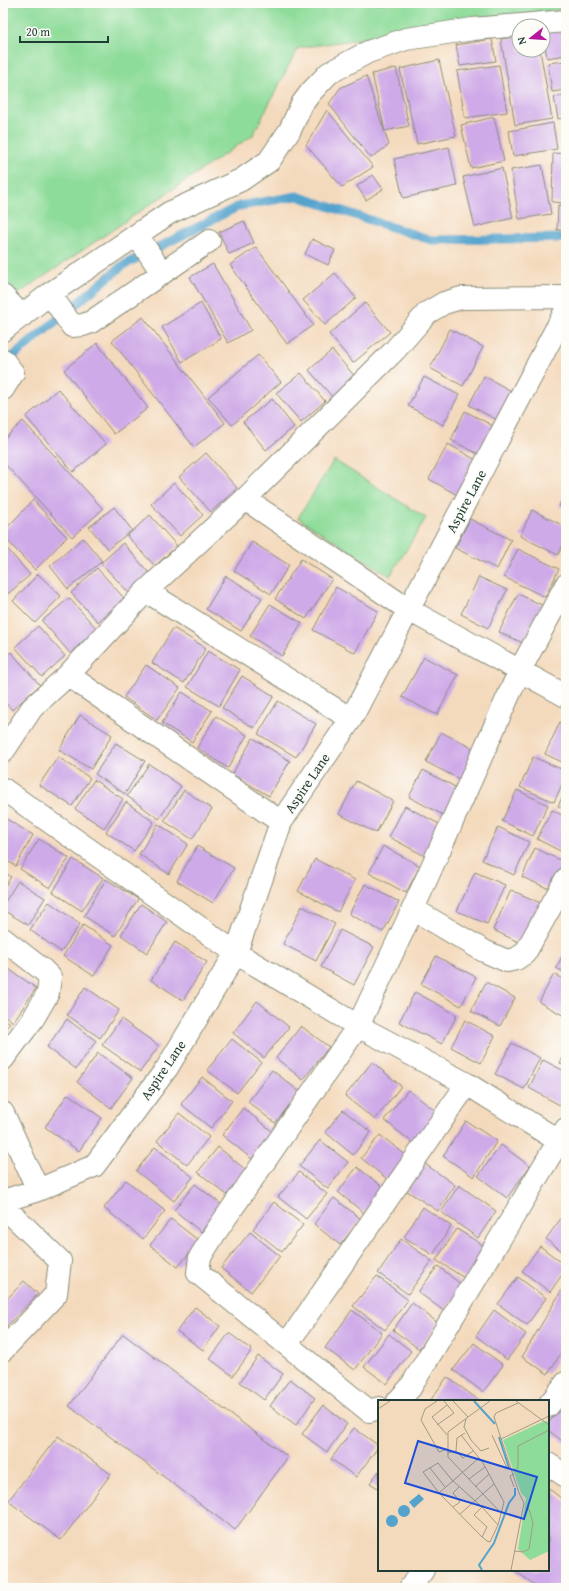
<svg xmlns="http://www.w3.org/2000/svg" width="569" height="1591" viewBox="0 0 569 1591" font-family="'Gentium Book Plus',serif">
  <style>
    .green { fill: #8edc9a; stroke: #568c67 }
    .lines { fill: none; stroke-linecap: round; stroke-linejoin: round }
    .stream { stroke: #53a3cd; stroke-width: 9 }
    .building { fill: #cfaae8 }
    .minor-casing { stroke: #8a8c78; stroke-width: 24 }
    .minor { stroke: #fff; stroke-width: 22 }
    .labels { text-anchor: middle; stroke-width: 3; stroke-linejoin: round; paint-order: stroke }
    .street-label { font-size: 14px; fill: #1f3d34; stroke: #fdfcf7 }
    .inset-river { fill: none; stroke: #53a3cd; stroke-width: 2 }
    .inset-road { fill: none; stroke: #9f9b86; stroke-width: 1 }
    .view { fill: #1d4ed8; fill-opacity: 0.15; stroke: #1d4ed8; stroke-width: 2 }
    .inset-edge { fill: none; stroke: #1f3d34; stroke-width: 2 }
  </style>
  <rect width="100%" height="100%" fill="#fdfcf7"/>
  <filter id="ink" filterUnits="userSpaceOnUse"><feTurbulence type="fractalNoise" baseFrequency=".025" numOctaves="2"/><feDisplacementMap in="SourceGraphic" scale="8" xChannelSelector="R" yChannelSelector="G"/><feConvolveMatrix kernelMatrix="1 2 1 2 8 2 1 2 1" color-interpolation-filters="sRGB"/></filter>
  <filter id="wash" filterUnits="userSpaceOnUse"><feTurbulence type="fractalNoise" baseFrequency=".012" numOctaves="4" result="noise"/><feDisplacementMap in="SourceGraphic" scale="16" xChannelSelector="R" yChannelSelector="G"/><feGaussianBlur stdDeviation="0.9" result="paint"/><feColorMatrix in="noise" values="0 0 0 0 0 0 0 0 0 0 0 0 0 0 0 0 0 1.4 0 .05"/><feComposite in="paint" operator="in"/></filter>
  <g filter="url(#wash)">
    <rect width="100%" height="100%" fill="#f4dabd"/>
    <path class="green" d="M3,3H566V9L298,48L253,135L3,304Z
      M334,460L426,518L390,576L298,518Z"/>
    <g class="lines">
      <path class="stream" d="M4,364L122,266L239,206L297,196L431,240L566,238"/>
    </g>
    <g id="blocks">
      <path class="building" d="M566,30V55L547,58L543,33Z
        M519,36V50H540L552,119L515,125L501,39Z
        M492,39L496,61L460,66L456,45Z
        M439,60L456,136L417,144L400,69Z
        M566,61V90L552,92L548,63Z
        M499,65L507,112L465,118L457,71Z
        M396,68L409,126L385,131L372,74Z
        M366,76L389,145L371,158L329,104L340,88Z
        M566,95V117L558,119L554,97Z
        M327,110L373,167L342,187L306,145Z
        M494,117L504,161L471,168L461,125Z
        M553,123L557,149L513,156L509,131Z
        M449,147L457,186L403,198L394,159Z
        M553,153L566,154V203L552,202Z
        M542,165L551,214L519,219L511,170Z
        M502,168L513,218L475,227L463,177Z
        M373,175L383,189L366,200L357,186Z
        M558,205H566V230H557Z
        M244,221L254,243L229,254L219,232Z
        M312,239L335,250L328,265L305,254Z
        M256,247L313,325L287,344L230,265Z
        M213,264L251,330L228,343L190,277Z
        M335,273L356,298L325,325L303,300Z
        M201,303L221,339L182,362L162,327Z
        M365,303L390,332L353,363L329,334Z
        M143,317L225,423L194,447L112,341Z
        M450,329L483,347L463,386L430,368Z
        M97,343L148,408L114,434L64,370Z
        M332,350L357,379L334,399L309,370Z
        M258,355L281,382L232,425L208,397Z
        M301,373L325,401L301,422L276,393Z
        M484,376L515,393L499,421L469,405Z
        M424,377L459,395L443,425L408,406Z
        M58,389L106,444L73,472L26,417Z
        M272,399L294,427L266,450L243,422Z
        M465,411L497,428L482,456L451,440Z
        M23,421L103,509L72,537L3,462V440Z
        M448,444L478,461L459,496L429,479Z
        M206,453L237,488L211,512L179,477Z
        M174,483L203,515L180,536L151,504Z
        M566,492V509L559,506Z
        M33,500L67,537L35,570L3,536V532Z
        M114,507L132,530L108,549L89,527Z
        M532,510L566,527V539L558,555L520,536Z
        M150,515L177,546L155,566L127,536Z
        M470,519L511,540L497,569L455,548Z
        M83,538L102,561L68,589L50,566Z
        M252,542L289,565L271,594L234,571Z
        M123,543L150,574L129,593L101,563Z
        M5,546L30,575L3,598V548Z
        M518,549L559,569L545,597L504,577Z
        M301,559L332,579L306,619L275,599Z
        M97,568L124,598L98,622L71,593Z
        M38,574L61,596L35,623L13,601Z
        M226,576L262,598L241,631L206,609Z
        M479,577L507,590L488,628L461,614Z
        M336,587L378,611L355,653L313,630Z
        M518,594L542,605L523,643L499,632Z
        M69,598L97,629L70,653L42,621Z
        M270,604L302,623L282,656L250,636Z
        M38,626L65,656L42,677L15,647Z
        M173,628L206,648L184,683L152,663Z
        M208,651L240,670L219,706L187,687Z
        M11,652L40,685L12,710L3,700V659Z
        M424,657L458,675L437,715L402,697Z
        M146,665L180,688L157,720L124,697Z
        M242,676L274,696L254,728L222,708Z
        M182,692L212,711L192,742L162,723Z
        M278,701L316,724L296,757L258,734Z
        M80,715L112,735L91,769L59,750Z
        M216,716L247,735L228,768L197,748Z
        M560,722L566,725V764L545,754Z
        M441,732L480,752L465,782L426,762Z
        M253,738L290,761L269,796L232,774Z
        M116,743L145,761L125,794L95,774Z
        M58,757L90,778L72,806L39,785Z
        M533,757L566,771V776L554,802L520,787Z
        M149,764L181,786L159,819L127,796Z
        M423,770L459,789L445,816L409,797Z
        M94,780L123,799L104,828L75,809Z
        M356,781L393,801L376,833L339,814Z
        M566,789V810L558,806Z
        M184,790L212,809L192,839L164,821Z
        M517,790L548,805L533,836L502,821Z
        M126,802L154,822L134,851L106,832Z
        M405,806L441,825L425,856L389,837Z
        M552,810L566,817V854L537,839Z
        M3,817L33,835L16,866L3,859Z
        M158,824L188,844L169,874L139,854Z
        M498,827L529,842L514,875L482,860Z
        M39,839L69,858L50,888L20,869Z
        M197,846L234,868L213,903L177,881Z
        M383,846L420,866L406,893L369,873Z
        M535,848L566,863L554,891L522,877Z
        M73,859L103,878L82,911L53,892Z
        M315,859L355,880L338,912L298,891Z
        M3,872L11,877L3,889Z
        M475,872L505,885L487,924L457,911Z
        M106,879L138,899L115,936L84,916Z
        M18,881L45,898L28,925L3,910V905Z
        M365,884L399,902L383,932L349,914Z
        M511,890L543,904L525,945L493,930Z
        M49,902L80,924L61,952L30,930Z
        M141,904L167,922L147,953L121,935Z
        M302,906L335,924L316,961L283,944Z
        M83,925L113,945L94,976L63,956Z
        M340,930L374,947L354,985L321,967Z
        M175,942L207,962L183,1000L151,980Z
        M566,949V973L556,968Z
        M436,956L476,977L461,1006L421,984Z
        M6,967L36,988L13,1022L3,1014V972Z
        M554,974L566,980V1017L539,1002Z
        M486,982L515,998L500,1026L471,1011Z
        M85,987L119,1010L100,1038L67,1015Z
        M415,992L457,1015L442,1044L399,1022Z
        M257,1001L289,1027L264,1058L233,1033Z
        M3,1018L10,1023L3,1032Z
        M67,1019L96,1041L76,1069L47,1047Z
        M121,1019L159,1046L140,1072L102,1045Z
        M465,1020L495,1036L481,1063L451,1047Z
        M301,1026L329,1047L303,1080L276,1058Z
        M232,1039L261,1062L237,1093L207,1070Z
        M512,1043L540,1058L524,1089L495,1074Z
        M566,1052V1067L560,1063Z
        M98,1053L133,1078L111,1108L77,1082Z
        M543,1060L566,1072L565,1108L529,1088Z
        M372,1062L401,1086L375,1120L345,1096Z
        M272,1070L300,1092L275,1123L248,1102Z
        M202,1077L232,1101L211,1128L181,1104Z
        M408,1090L437,1112L413,1143L384,1120Z
        M68,1094L102,1118L79,1151L45,1127Z
        M243,1108L273,1132L252,1159L222,1135Z
        M343,1110L371,1132L353,1155L325,1132Z
        M179,1113L209,1137L187,1165L157,1141Z
        M466,1121L497,1141L474,1177L443,1156Z
        M380,1135L407,1156L388,1180L361,1158Z
        M320,1140L348,1162L328,1189L299,1166Z
        M501,1145L530,1166L507,1198L478,1176Z
        M155,1147L193,1177L174,1201L136,1171Z
        M218,1147L246,1170L227,1195L198,1172Z
        M425,1164L455,1185L438,1211L407,1191Z
        M357,1167L384,1188L364,1213L338,1192Z
        M299,1172L327,1194L306,1219L278,1197Z
        M126,1180L165,1211L143,1239L104,1208Z
        M195,1184L222,1205L201,1232L174,1210Z
        M459,1185L496,1211L478,1238L441,1212Z
        M334,1198L361,1219L340,1245L314,1224Z
        M274,1202L303,1225L282,1252L253,1229Z
        M423,1207L451,1226L433,1255L404,1237Z
        M562,1217L566,1220V1254L546,1239Z
        M171,1219L199,1241L178,1267L150,1245Z
        M457,1229L489,1249L469,1281L436,1260Z
        M250,1232L280,1256L251,1292L221,1268Z
        M401,1239L432,1261L408,1294L378,1273Z
        M540,1246L566,1266V1269L550,1292L522,1271Z
        M438,1266L463,1286L444,1311L418,1292Z
        M377,1276L408,1300L385,1330L353,1306Z
        M518,1277L546,1298L527,1325L498,1304Z
        M24,1281L38,1294L3,1330V1303Z
        M563,1288L566,1290V1345L548,1374L522,1357Z
        M412,1303L438,1323L419,1349L393,1330Z
        M195,1307L220,1326L203,1350L177,1331Z
        M352,1310L382,1333L355,1370L325,1348Z
        M494,1310L526,1334L507,1360L476,1336Z
        M229,1333L252,1350L233,1376L210,1359Z
        M123,1334L288,1457L235,1530L69,1406Z
        M389,1334L411,1351L387,1384L364,1367Z
        M474,1343L503,1365L483,1392L453,1370Z
        M258,1356L283,1374L264,1400L240,1382Z
        M447,1377L480,1401H430Z
        M290,1379L315,1398L296,1425L270,1406Z
        M566,1399V1444L548,1430V1424Z
        M323,1405L347,1424L327,1452L302,1434Z
        M354,1428L379,1446L356,1477L331,1459Z
        M58,1436L111,1474L61,1540L8,1501Z
        M379,1471V1489L370,1483Z
        M548,1488L566,1502V1588H539L514,1570H548Z"/>
    </g>
  </g>
  <g filter="url(#ink)">
    <use href="#blocks" fill-opacity="0" stroke="#8a8c78" stroke-width="1"/>
    <g class="lines">
      <g class="minor-casing">
        <path id="minor" d="M137,235L162,273
          M51,293L55,301L72,326L83,325L91,322L209,241
          M3,296L22,316
          M3,330L51,293L169,213L241,180L269,161L290,130L302,104L311,92L329,73L368,52L406,39L473,29L566,21
          M3,360L13,373L3,389
          M245,499L409,610L566,696
          M146,591L351,719
          M68,675L281,822
          M3,752L32,708L68,675L146,591L245,499L395,350L427,313L444,303L461,298L566,297
          M3,789L236,953L358,1026L467,1084L559,1141
          M413,909L484,951L507,961L516,959L525,953L566,879
          M3,939L43,970L50,977L48,993L33,1019L3,1059
          M3,1113L38,1190
          M3,1201L38,1190L94,1166L167,1068L236,953L281,822L351,719L566,310
          M3,1206L60,1261L56,1294L3,1350
          M287,1344L467,1084
          M398,1401L410,1388L566,1129
          M548,1406L566,1383
          M379,1408L369,1411L198,1273L200,1257L215,1233L358,1026L413,909L520,670L566,585
          M548,1464L566,1476
          M410,1588L423,1570"/>
      </g>
      <use href="#minor" class="minor"/>
    </g>
  </g>
  <g class="labels">
    <g class="street-label">
      <text transform="translate(466 501) rotate(-62)" y="5">Aspire Lane</text>
      <text transform="translate(307 783) rotate(-56)" y="5">Aspire Lane</text>
      <text transform="translate(163 1070) rotate(-56)" y="5">Aspire Lane</text>
    </g>
  </g>
  <g transform="translate(378 1400)">
    <rect width="171" height="171" fill="#f4dabd"/>
    <path d="M166,21L171,22V151L152,160L140,149L148,98L143,93L125,40Z" fill="#8edc9a"/>
    <path d="M41,94L46,99L36,108L31,102ZM20 111a6 6 0 1 1 12 0a6 6 0 1 1-12 0ZM8 121a6 6 0 1 1 12 0a6 6 0 1 1-12 0Z" fill="#53a3cd"/>
    <path class="inset-river" d="M96,1L117,24M121,37L131,68M104,170L101,165L116,143L131,103L137,95V88"/>
    <path class="inset-road" d="M59,1L47,9L43,20L61,52L69,49M75,1L90,17L112,1M138,1L171,25M0,9L12,1M90,17L70,32V57L123,113M88,19L86,27L93,40L103,51L111,48M59,25L76,13L66,1M69,35L54,17L69,5M83,35L105,63L126,102L120,125L104,107M114,35L129,68H133M123,39L171,16M78,51L79,38L87,33M69,53L78,51L85,58L95,51M52,68L67,87M135,71L140,68V46L171,30M136,74L132,76L136,87M91,79L107,67M97,87L111,74M61,93L101,58M75,107L82,102L75,93L81,87M82,114L116,84M104,137L109,127L96,115L104,107L74,80L60,63L45,72L61,93L104,137L109,141L112,142L120,125M137,151L145,152L151,149L155,123L150,106M133,170L146,103L141,93L116,17L118,13L140,3"/>
    <path class="view" d="M40,41L159,77L146,119L27,83Z"/>
    <rect width="171" height="171" class="inset-edge"/>
  </g>
  <rect width="569" height="1591" fill="none" stroke="#fdfcf7" stroke-width="16"/>
  <g transform="translate(531 38) rotate(253)"><circle r="19" fill="#fdfcf7" stroke="#a4b0a9"/>
  <path d="M0-3L7 15L0 10L-7 15Z" fill="#b5179e"/>
  <text y="-6" font-size="11" font-weight="bold" text-anchor="middle" fill="#1f3d34">N</text>
  </g>
  <path d="M20 36v6h88v-6" fill="none" stroke="#1f3d34" stroke-width="2"/>
  <text x="26" y="36" font-size="12" fill="#1f3d34" stroke="#fdfcf7" stroke-width="3" paint-order="stroke">20 m</text>
</svg>
